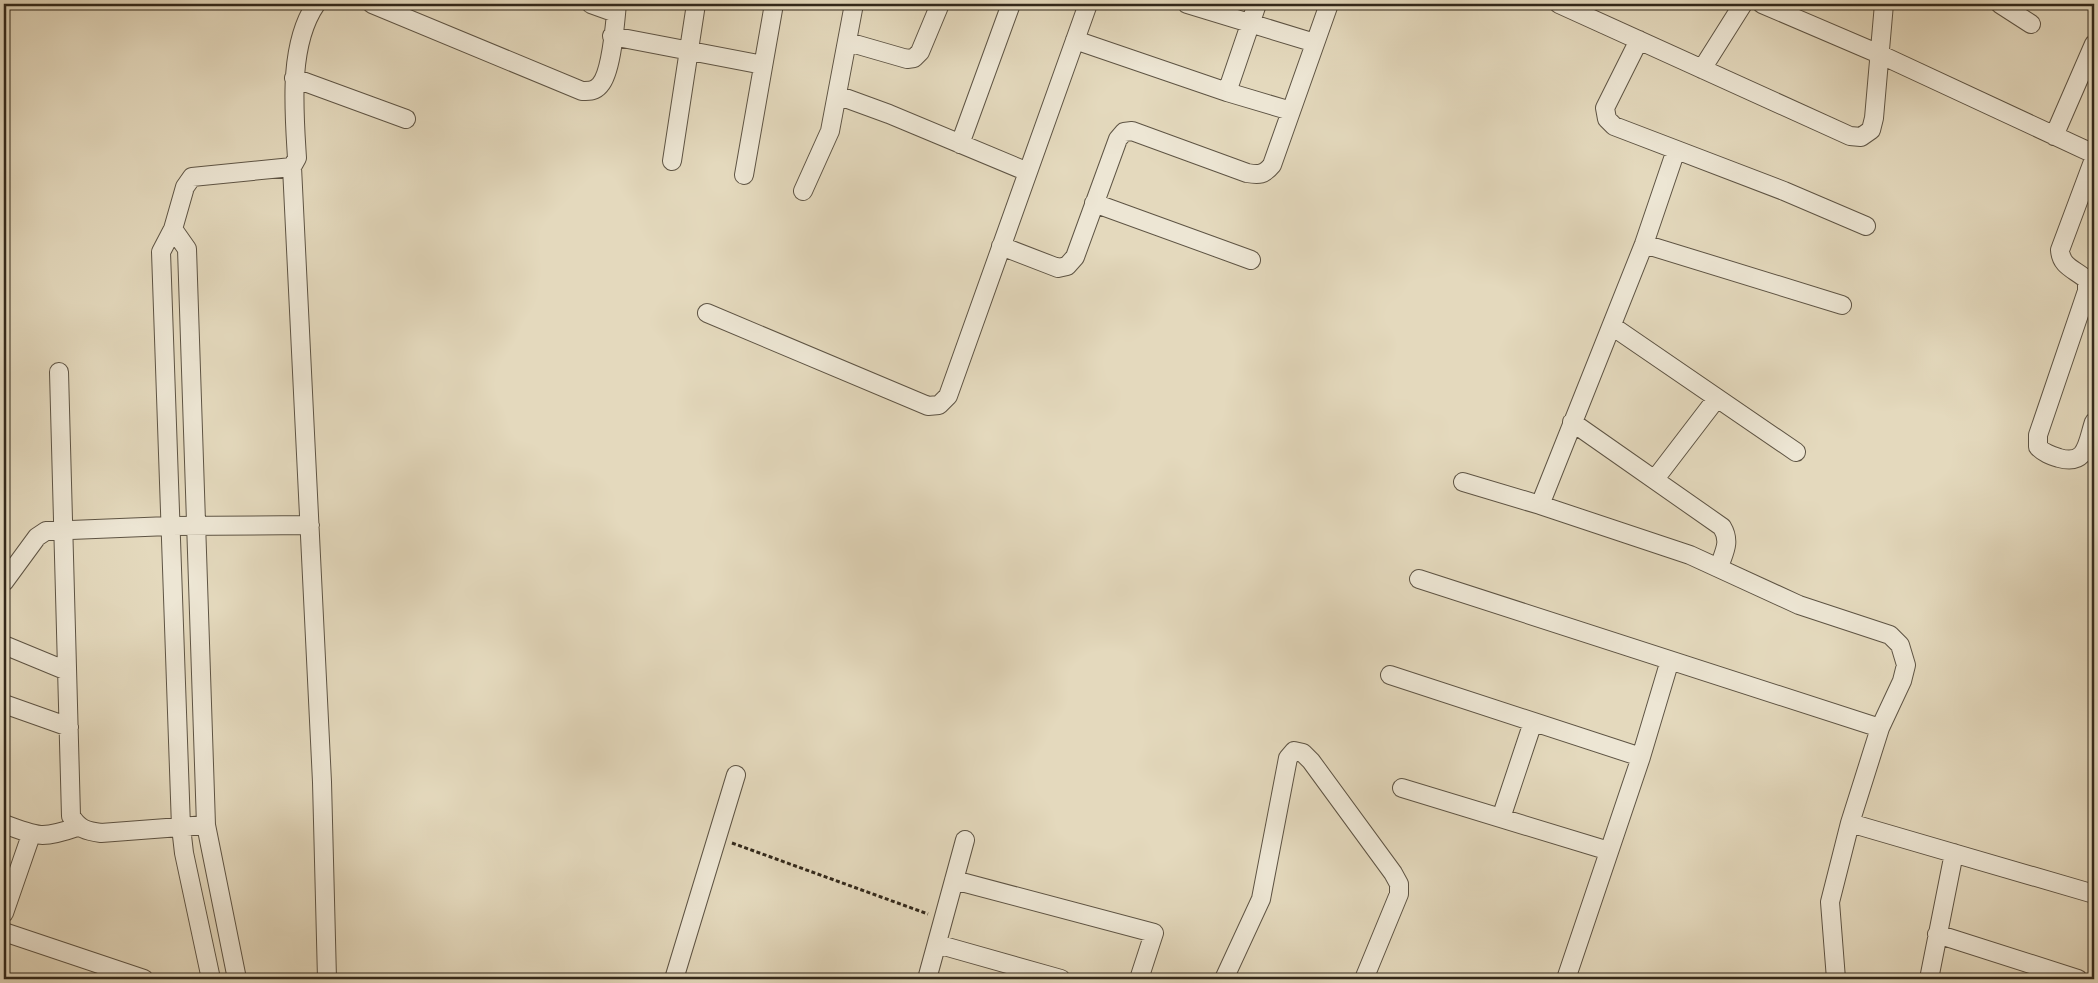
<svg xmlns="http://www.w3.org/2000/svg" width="2098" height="983" viewBox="0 0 2098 983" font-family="'IM FELL French Canon',serif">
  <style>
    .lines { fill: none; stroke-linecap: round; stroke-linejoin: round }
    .minor-casing { stroke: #5e5444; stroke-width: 20 }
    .path { stroke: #32281b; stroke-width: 3; stroke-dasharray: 4 2.5; stroke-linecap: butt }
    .minor { stroke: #ede6d4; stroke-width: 18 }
  </style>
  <rect width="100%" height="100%" fill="#e4d9bd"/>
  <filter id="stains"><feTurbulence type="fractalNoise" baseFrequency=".004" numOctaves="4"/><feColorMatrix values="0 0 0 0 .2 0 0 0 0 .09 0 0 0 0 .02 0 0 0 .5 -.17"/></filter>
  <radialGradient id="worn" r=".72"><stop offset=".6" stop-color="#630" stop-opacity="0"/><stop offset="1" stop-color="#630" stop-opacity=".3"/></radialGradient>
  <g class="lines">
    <g class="minor-casing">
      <path id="minor" d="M372,4L582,91C590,91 595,91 600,85C612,72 615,22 617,4
        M591,4L616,13
        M1187,4L1315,43
        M1559,4L1850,136L1861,137L1871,130L1874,118L1884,4
        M1762,4L1879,54L2094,154
        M2000,4L2031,24
        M612,36L763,65
        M1075,40L1227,92L1291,111
        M1639,40L1605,108L1607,119L1614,126L1784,191L1866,226
        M848,42L907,59L914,58L920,52L940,4
        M1702,69L1743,4
        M294,78L406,119
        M1227,92L1257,4
        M837,95L889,114L1028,172
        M2054,136L2094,44
        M960,144L1011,4
        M2094,159L2060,250C2061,267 2075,269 2087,280V291L2038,435V447C2044,453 2050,455 2059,458C2087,466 2087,443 2094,422
        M672,161L696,4
        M292,167L322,782L327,979
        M744,175L774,4
        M803,191L830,131L854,4
        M1094,203L1251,260
        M173,229L187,249L206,825L237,979
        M1644,244L1842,305
        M1001,246L1058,268L1067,266L1075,257L1118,139L1124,132L1132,131L1247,173C1259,175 1264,175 1272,165L1329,4
        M707,313L928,406L939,405L948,396L1088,4
        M1612,326L1796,452
        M59,372L71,816C79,829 86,831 101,833L206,825
        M1572,422L1722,527C1731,542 1724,552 1719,567
        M1655,479L1717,398
        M1463,482L1540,505L1690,555L1799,605L1890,635L1900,645L1906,665L1902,681L1880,728L1850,823L1830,902L1836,979
        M1540,505L1644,244L1676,150
        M1419,579L1880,728
        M4,582L37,537L46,531L169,526L310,525
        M4,645L67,671
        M1390,675L1641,757
        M4,704L69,727
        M1402,788L1609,851
        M1501,818L1533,722
        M1850,823L2094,894
        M4,824C38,837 43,839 77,827
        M954,880L1154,933L1139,979
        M4,913L31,835
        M4,932L144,979
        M1937,934L2078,979
        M937,944L1061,979
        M211,979L184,853L181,827L161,252L173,229L185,187L192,177L292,167L297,158C294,110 288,45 316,4
        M674,979L736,775
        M927,979L965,840
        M1224,979L1261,899L1288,758L1294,751L1303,753L1311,761L1393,873L1399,884V894L1364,979
        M1566,979L1641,757L1670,660
        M1929,979L1954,853"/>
    </g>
    <path class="path" d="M732,843L928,914"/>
    <use href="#minor" class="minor"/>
  </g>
  <rect width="2098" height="983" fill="none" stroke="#e4d9bd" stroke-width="20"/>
  <rect x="5" y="5" width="2088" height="973" fill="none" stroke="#32281b" stroke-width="2.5"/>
  <rect x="10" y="10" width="2078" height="963" fill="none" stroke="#32281b"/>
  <rect width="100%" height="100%" filter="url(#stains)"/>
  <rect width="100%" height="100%" fill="url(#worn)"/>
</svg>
